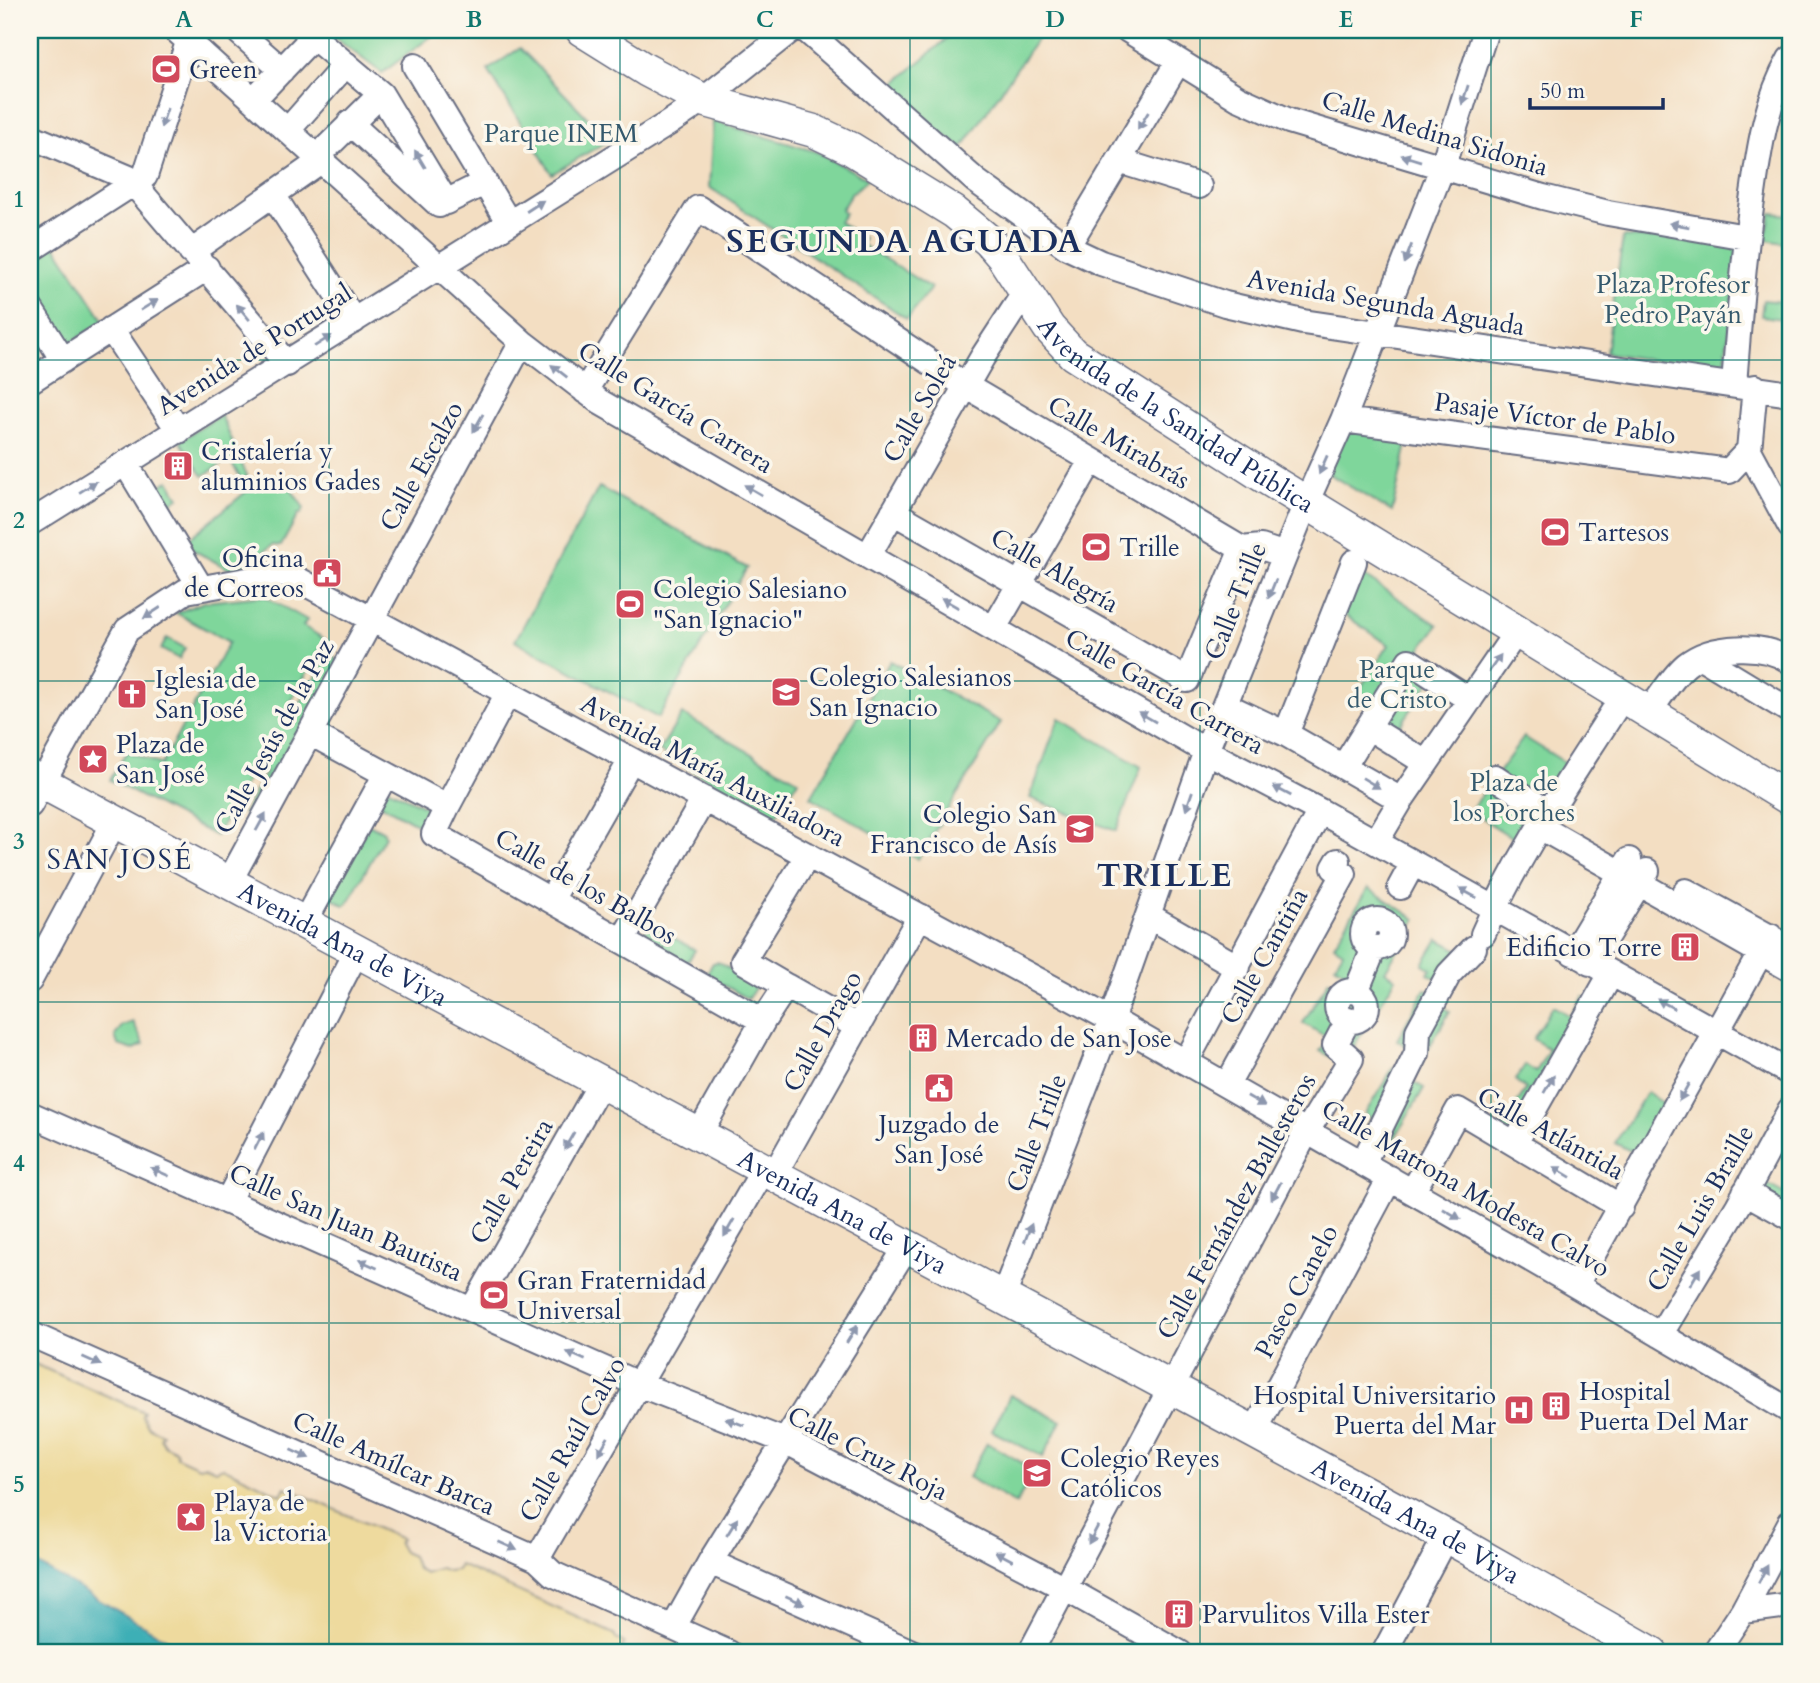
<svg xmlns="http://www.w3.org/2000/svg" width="1820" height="1683" viewBox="0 0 1820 1683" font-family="Cardo,serif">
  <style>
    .green { fill: #7fd69b; stroke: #4d827c; stroke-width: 2 }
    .sand { fill: #eeda9e; stroke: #84847e; stroke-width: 2 }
    .water { fill: #3eafb6; stroke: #2c6f8a; stroke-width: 2 }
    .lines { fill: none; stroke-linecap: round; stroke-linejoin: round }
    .minor-casing { stroke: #676c81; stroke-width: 28 }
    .major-casing { stroke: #676c81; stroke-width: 35 }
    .minor { stroke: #fff; stroke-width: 24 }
    .major { stroke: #fff; stroke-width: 32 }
    .oneway { fill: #8d97ae }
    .grid { fill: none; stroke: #0f766e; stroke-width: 2; stroke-opacity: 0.55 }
    .labels { text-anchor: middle; stroke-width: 7; stroke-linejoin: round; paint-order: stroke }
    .poi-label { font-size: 26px; fill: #1b2f5e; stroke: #fbf7ec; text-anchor: start }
    .park-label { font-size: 26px; fill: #34596d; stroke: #fbf7ec }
    .street-label { font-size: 26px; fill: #1b2f5e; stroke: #fbf7ec }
    .neighbourhood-label { font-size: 28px; letter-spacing: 2px; fill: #1b2f5e; stroke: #fbf7ec }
    .district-label { font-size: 33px; font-weight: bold; letter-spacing: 2px; fill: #1b2f5e; stroke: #fbf7ec }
    .neatline { fill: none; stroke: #0f766e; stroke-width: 2.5 }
    .grid-label { font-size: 23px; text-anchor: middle; font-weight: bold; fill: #0f766e }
  </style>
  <rect width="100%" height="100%" fill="#fbf7ec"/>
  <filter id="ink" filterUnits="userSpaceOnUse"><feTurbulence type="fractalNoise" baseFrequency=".0143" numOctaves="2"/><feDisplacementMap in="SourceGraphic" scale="14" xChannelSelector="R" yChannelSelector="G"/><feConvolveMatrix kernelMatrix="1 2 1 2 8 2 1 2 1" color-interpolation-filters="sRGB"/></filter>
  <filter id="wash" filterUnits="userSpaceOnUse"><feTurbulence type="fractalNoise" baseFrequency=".00686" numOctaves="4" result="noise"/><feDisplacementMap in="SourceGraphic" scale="28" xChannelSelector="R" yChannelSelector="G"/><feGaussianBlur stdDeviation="1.57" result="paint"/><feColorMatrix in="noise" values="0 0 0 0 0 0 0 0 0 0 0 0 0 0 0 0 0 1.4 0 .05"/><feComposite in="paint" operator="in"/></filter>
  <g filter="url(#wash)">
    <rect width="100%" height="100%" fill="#f3dec2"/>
    <path class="green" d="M324,30H440L382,73Z
      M957,30H1043L962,148L887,92L902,77Z
      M520,48L609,140L552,174L488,70Z
      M713,121L817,152L868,179L851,194L841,210L845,213L839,222L864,238L861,244L931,288L907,319L709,187Z
      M1771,213L1790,215V244L1765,240Z
      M1623,237L1725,239L1738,248L1724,371L1606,353Z
      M53,242L104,321L69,344L30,283V255Z
      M1763,300L1790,303V320L1761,316Z
      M221,415L247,476L241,480L230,459L203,476L180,441Z
      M1348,424L1409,435L1392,512L1326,472Z
      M169,480L179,498L160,510L149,494Z
      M286,482L304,508L301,514L299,513L281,546L273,545L234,572L182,544L247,491Z
      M599,487L747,568L658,718L515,641Z
      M1343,562L1438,625L1415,656L1437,671L1390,741L1378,704L1358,691L1389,645L1330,605Z
      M264,596L307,620L303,626L326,640L290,702L299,705L329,655L341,662L254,820L243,814L266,771L256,764L216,836L110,780L127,751L161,765L229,642L176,613L204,602Z
      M167,638L185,648L179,659L161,649Z
      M890,661L1001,722L918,859L811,797Z
      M682,714L798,780L777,814L771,817L659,751Z
      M1059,718L1141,767L1116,831L1030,798Z
      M1524,737L1569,765L1516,840L1470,811Z
      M387,788L432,810L433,814L425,825L422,827L380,804Z
      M369,824L384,832L385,836L347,904L344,905L329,896Z
      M1368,888L1416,919L1385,971L1396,978L1343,1064L1320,1051L1328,1038L1303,1023L1329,980L1339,986L1347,973L1335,965L1343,951L1334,945Z
      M650,924L695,950L685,966L640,939Z
      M1438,939L1468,955L1439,1004L1450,1011L1410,1080L1424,1088L1389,1148L1363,1133L1371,1118L1365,1114L1393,1068L1397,1071L1410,1049L1397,1040L1425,989L1431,992L1437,979L1428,974L1431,969L1423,964Z
      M718,962L754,983L755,988L748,999L706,975L713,963Z
      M1583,996L1591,1003L1514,1134L1501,1128L1526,1089L1515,1080L1525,1065L1536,1072L1549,1049L1533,1039L1553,1006L1570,1016Z
      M133,1022L144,1044L133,1050L118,1045L115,1036L122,1026Z
      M1647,1092L1667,1106L1640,1156L1615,1143Z
      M1754,1177L1790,1197V1235L1738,1206Z
      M1010,1395L1061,1421L1043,1457L992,1431Z
      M987,1443L1035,1470L1016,1504L968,1477Z"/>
    <path class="sand" d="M30,1362L144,1412L142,1415L148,1427L162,1434L160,1438L164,1445L176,1451L177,1457L199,1467L206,1465L216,1470L223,1467L281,1495L285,1487L401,1539L398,1543L403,1552L412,1556L417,1569L425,1573L440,1568L447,1571L457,1570L460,1565L614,1634L616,1638L624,1643L622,1648L629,1653H30Z"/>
    <path class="water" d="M30,1560L191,1653H30Z"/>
  </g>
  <g filter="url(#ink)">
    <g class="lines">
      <g class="minor-casing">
        <path id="minor" d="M176,30L522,342L600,402L1206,751L1320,811L1790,1073
          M241,30L240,33L282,70
          M305,30L381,94L446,202L484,183
          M806,30L976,181L1067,247L1101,263L1225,304L1303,322L1790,394
          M1128,30L1238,98L1289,121L1543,197L1608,213L1746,237
          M415,66L509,223
          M254,99L313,37
          M350,123L439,205
          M288,130L346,64
          M30,136L129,178L287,364
          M318,156L381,94
          M1119,161L1199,186
          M273,195L354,321
          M1067,247L1178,62
          M30,250L145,176L192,30
          M191,252L322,160
          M30,308L63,360
          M111,329L179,431
          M30,381L207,268
          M1734,385C1739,319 1744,253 1754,187C1760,143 1767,99 1790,59
          M1755,387L1749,450L1790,526
          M585,391L698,208L966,386L1242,549
          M1343,420L1729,471L1749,450
          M126,464L201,588
          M893,512L1187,680L1242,549
          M30,523L669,123L703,100L791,30
          M1242,549L1261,547L1285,555
          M868,556L982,358L1025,292
          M994,628L1091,461
          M1701,657L1790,711
          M1225,705L1286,734L1401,800
          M1649,712C1660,697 1672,677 1686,665C1712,644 1764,643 1790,661
          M1368,727L1426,763
          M310,733L447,807L434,834L763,1021L786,986L858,1027
          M1286,734L1354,562
          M1344,766L1409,661L1470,700
          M1495,777L1540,807
          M30,805L127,630L186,591L286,573L1119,1024L1558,1275L1790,1411
          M447,807L508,693
          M1540,827L1790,969
          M1376,842L1401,800L1517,631
          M229,882L522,342
          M1400,887L1413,863
          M1686,891L1790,948
          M551,900L631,760
          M1149,916L1238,967
          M1363 934a14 14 0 1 1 28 0a14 14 0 1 1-28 0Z
          M304,923L386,774
          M1483,934C1520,849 1574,774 1623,696
          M622,941L704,799
          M1573,953L1629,860
          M1590,963L1647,871
          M30,980L115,821
          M786,986L743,961L808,855
          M1337 1006a15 15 0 1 1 30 0a15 15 0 1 1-30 0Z
          M1356,992L1374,948
          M1186,1062L1320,811
          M1227,1085L1344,874L1334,868L1338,861
          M30,1114L638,1384L785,1441L1059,1585L1180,1653
          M699,1134L763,1021
          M1515,1143L1611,974
          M1363,1163L1417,1053L1418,1031L1449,974L1474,948
          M774,1175L920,916
          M1413,1191L1458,1110L1621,1207
          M1745,1192L1790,1217
          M227,1202L356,953
          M1576,1285L1770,936
          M1003,1297L1111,1020L1206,751L1306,503L1343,420L1442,168L1486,30
          M472,1310L602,1081
          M30,1334L537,1559L553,1574L729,1653
          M1660,1335L1738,1206L1790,1110
          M1254,1432L1390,1178
          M537,1559L764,1169
          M710,1562L914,1653
          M1743,1611L1790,1605
          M673,1628L710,1562L907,1246
          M1030,1653L1307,1131L1351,1059L1335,1045L1348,1020
          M1384,1653L1446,1536
          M1715,1653L1743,1611L1790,1523"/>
      </g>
      <g class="major-casing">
        <g id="major">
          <path id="s1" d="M582,30L646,70L703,100L814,131L850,148L954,212L989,241L1002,256L1049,328L1073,354L1263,476L1790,799"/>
          <path id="s2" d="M30,776L1254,1432L1446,1536L1652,1653"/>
        </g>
      </g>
      <use href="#minor" class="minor"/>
      <use href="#major" class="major"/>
    </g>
    <defs><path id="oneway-solid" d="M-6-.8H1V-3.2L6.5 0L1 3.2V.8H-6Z" transform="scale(1.75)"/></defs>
    <g class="oneway">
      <use href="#oneway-solid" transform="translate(1465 95) rotate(108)"/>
      <use href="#oneway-solid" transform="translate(164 118) rotate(108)"/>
      <use href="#oneway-solid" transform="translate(1143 121) rotate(121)"/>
      <use href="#oneway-solid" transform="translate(1411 158) rotate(-163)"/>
      <use href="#oneway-solid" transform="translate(420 159) rotate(-121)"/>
      <use href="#oneway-solid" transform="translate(535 206) rotate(-33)"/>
      <use href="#oneway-solid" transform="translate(1679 225) rotate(-170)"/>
      <use href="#oneway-solid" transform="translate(1408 254) rotate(111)"/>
      <use href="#oneway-solid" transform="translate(149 305) rotate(-32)"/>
      <use href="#oneway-solid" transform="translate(243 312) rotate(-130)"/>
      <use href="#oneway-solid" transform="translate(323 341) rotate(-32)"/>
      <use href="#oneway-solid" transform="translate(559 371) rotate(-142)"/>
      <use href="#oneway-solid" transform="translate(478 423) rotate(119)"/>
      <use href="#oneway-solid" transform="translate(1323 465) rotate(114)"/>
      <use href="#oneway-solid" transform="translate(88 487) rotate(-32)"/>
      <use href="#oneway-solid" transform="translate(753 490) rotate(-150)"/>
      <use href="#oneway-solid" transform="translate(1272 589) rotate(112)"/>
      <use href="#oneway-solid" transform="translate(950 603) rotate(-150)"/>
      <use href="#oneway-solid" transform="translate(152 613) rotate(147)"/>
      <use href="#oneway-solid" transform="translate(1495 663) rotate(-55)"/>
      <use href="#oneway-solid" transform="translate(1147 717) rotate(-150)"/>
      <use href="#oneway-solid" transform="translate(1371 783) rotate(31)"/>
      <use href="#oneway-solid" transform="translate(1282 791) rotate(-152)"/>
      <use href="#oneway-solid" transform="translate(1189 801) rotate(109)"/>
      <use href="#oneway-solid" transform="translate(261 822) rotate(-61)"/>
      <use href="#oneway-solid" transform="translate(1468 893) rotate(-151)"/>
      <use href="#oneway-solid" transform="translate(1666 1004) rotate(-151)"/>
      <use href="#oneway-solid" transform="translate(1549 1084) rotate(-60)"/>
      <use href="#oneway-solid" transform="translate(1684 1092) rotate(119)"/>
      <use href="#oneway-solid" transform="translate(1256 1101) rotate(30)"/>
      <use href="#oneway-solid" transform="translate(259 1141) rotate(-63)"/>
      <use href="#oneway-solid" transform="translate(569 1141) rotate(120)"/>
      <use href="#oneway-solid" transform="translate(160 1172) rotate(-156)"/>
      <use href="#oneway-solid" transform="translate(1562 1172) rotate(-149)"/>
      <use href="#oneway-solid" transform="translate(1276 1191) rotate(118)"/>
      <use href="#oneway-solid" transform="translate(1452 1214) rotate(30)"/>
      <use href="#oneway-solid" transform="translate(729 1228) rotate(120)"/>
      <use href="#oneway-solid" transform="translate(1028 1233) rotate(-69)"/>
      <use href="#oneway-solid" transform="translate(368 1264) rotate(-156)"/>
      <use href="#oneway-solid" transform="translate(1695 1277) rotate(-59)"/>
      <use href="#oneway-solid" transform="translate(852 1334) rotate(-58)"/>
      <use href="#oneway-solid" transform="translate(576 1356) rotate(-156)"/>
      <use href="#oneway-solid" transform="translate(92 1361) rotate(24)"/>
      <use href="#oneway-solid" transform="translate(735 1422) rotate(-159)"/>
      <use href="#oneway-solid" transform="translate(603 1446) rotate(120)"/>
      <use href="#oneway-solid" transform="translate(300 1454) rotate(24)"/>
      <use href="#oneway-solid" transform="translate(732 1527) rotate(-58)"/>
      <use href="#oneway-solid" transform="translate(1093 1535) rotate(118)"/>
      <use href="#oneway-solid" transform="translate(508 1546) rotate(24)"/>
      <use href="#oneway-solid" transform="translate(1004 1556) rotate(-152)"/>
      <use href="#oneway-solid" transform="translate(1763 1574) rotate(-62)"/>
      <use href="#oneway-solid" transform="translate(795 1600) rotate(24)"/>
    </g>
  </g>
  <path class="grid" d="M329,30V1653M620,30V1653M910,30V1653M1200,30V1653M1491,30V1653M30,360H1790M30,681H1790M30,1002H1790M30,1323H1790"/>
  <defs>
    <g id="stadium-square" transform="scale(1.575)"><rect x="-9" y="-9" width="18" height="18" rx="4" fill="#d1495b" stroke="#fbf7ec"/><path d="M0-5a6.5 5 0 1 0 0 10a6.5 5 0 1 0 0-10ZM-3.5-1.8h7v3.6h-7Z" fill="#fff"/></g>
    <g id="building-square" transform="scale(1.575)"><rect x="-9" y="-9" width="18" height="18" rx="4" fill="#d1495b" stroke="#fbf7ec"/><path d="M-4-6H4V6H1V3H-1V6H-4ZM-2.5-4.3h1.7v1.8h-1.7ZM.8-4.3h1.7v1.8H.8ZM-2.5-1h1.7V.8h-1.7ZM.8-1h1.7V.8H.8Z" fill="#fff"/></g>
    <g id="civic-square" transform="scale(1.575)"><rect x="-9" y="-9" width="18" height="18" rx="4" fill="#d1495b" stroke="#fbf7ec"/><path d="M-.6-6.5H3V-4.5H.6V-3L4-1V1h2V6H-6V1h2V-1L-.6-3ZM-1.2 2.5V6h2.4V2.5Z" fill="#fff"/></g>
    <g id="school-square" transform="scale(1.575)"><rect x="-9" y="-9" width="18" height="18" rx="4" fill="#d1495b" stroke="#fbf7ec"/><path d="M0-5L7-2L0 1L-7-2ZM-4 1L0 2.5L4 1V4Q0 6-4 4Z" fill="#fff"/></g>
    <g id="church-square" transform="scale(1.575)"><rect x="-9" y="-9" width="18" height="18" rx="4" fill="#d1495b" stroke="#fbf7ec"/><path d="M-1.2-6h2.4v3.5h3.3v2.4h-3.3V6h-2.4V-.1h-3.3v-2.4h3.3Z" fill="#fff"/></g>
    <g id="sight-square" transform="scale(1.575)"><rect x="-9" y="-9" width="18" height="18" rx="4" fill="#d1495b" stroke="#fbf7ec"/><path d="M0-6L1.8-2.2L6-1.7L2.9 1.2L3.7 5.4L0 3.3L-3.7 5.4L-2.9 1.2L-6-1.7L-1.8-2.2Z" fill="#fff"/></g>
    <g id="hospital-square" transform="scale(1.575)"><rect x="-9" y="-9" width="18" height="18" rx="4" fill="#d1495b" stroke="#fbf7ec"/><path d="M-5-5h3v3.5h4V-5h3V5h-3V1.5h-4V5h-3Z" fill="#fff"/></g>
  </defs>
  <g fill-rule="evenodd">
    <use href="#stadium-square" x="166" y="69"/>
    <use href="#building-square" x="178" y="466"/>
    <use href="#stadium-square" x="1555" y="532"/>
    <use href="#stadium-square" x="1096" y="547"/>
    <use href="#civic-square" x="327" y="573"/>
    <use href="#stadium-square" x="630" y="604"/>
    <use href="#school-square" x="786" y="692"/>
    <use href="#church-square" x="132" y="694"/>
    <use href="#sight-square" x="93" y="759"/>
    <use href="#school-square" x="1080" y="829"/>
    <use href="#building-square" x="1685" y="947"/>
    <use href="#building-square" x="923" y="1038"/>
    <use href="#civic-square" x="939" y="1088"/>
    <use href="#stadium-square" x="494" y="1295"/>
    <use href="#building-square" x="1556" y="1406"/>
    <use href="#hospital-square" x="1519" y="1410"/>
    <use href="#school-square" x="1037" y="1473"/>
    <use href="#sight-square" x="191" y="1517"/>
    <use href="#building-square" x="1179" y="1614"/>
  </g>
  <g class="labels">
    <g class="poi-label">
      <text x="189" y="78">Green</text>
      <text x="201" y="460">Cristalería y<tspan x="201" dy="30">aluminios Gades</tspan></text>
      <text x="1578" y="541">Tartesos</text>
      <text x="1119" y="556">Trille</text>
      <text x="304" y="567" text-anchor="end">Oficina<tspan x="304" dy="30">de Correos</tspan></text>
      <text x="653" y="598">Colegio Salesiano<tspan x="653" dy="30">"San Ignacio"</tspan></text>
      <text x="809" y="686">Colegio Salesianos<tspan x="809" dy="30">San Ignacio</tspan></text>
      <text x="155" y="688">Iglesia de<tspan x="155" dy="30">San José</tspan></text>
      <text x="116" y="753">Plaza de<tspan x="116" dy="30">San José</tspan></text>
      <text x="1057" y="823" text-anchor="end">Colegio San<tspan x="1057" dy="30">Francisco de Asís</tspan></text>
      <text x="1662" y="956" text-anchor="end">Edificio Torre</text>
      <text x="946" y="1047">Mercado de San Jose</text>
      <text x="939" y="1133" text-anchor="middle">Juzgado de<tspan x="939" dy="30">San José</tspan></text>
      <text x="517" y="1289">Gran Fraternidad<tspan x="517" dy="30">Universal</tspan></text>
      <text x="1579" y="1400">Hospital<tspan x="1579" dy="30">Puerta Del Mar</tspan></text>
      <text x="1496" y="1404" text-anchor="end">Hospital Universitario<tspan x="1496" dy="30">Puerta del Mar</tspan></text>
      <text x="1060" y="1467">Colegio Reyes<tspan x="1060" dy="30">Católicos</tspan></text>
      <text x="214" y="1511">Playa de<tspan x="214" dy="30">la Victoria</tspan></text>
      <text x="1202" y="1623">Parvulitos Villa Ester</text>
    </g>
    <g class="park-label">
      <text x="561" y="142">Parque INEM</text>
      <text x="1673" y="293">Plaza Profesor<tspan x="1673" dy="30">Pedro Payán</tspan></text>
      <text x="1397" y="678">Parque<tspan x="1397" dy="30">de Cristo</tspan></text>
      <text x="1514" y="791">Plaza de<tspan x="1514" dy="30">los Porches</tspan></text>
    </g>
    <g class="street-label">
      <text transform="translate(1435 133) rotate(17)" y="9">Calle Medina Sidonia</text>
      <text transform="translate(1386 302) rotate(10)" y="9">Avenida Segunda Aguada</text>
      <text transform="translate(254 349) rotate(-32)" y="9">Avenida de Portugal</text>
      <text transform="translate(676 407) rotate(32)" y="9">Calle García Carrera</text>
      <text transform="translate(919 408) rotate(-60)" y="9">Calle Soleá</text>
      <text dy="9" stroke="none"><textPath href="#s1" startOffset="723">Avenida de la Sanidad Pública</textPath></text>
      <text transform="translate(1555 418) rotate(8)" y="9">Pasaje Víctor de Pablo</text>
      <text transform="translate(1119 442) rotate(30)" y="9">Calle Mirabrás</text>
      <text transform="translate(421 466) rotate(-61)" y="9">Calle Escalzo</text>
      <text transform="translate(1055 570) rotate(30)" y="9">Calle Alegría</text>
      <text transform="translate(1235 601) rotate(-68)" y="9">Calle Trille</text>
      <text transform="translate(1165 691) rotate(30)" y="9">Calle García Carrera</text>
      <text transform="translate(274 736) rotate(-61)" y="9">Calle Jesús de la Paz</text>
      <text transform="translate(713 770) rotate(28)" y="9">Avenida María Auxiliadora</text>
      <text transform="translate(586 886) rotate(30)" y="9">Calle de los Balbos</text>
      <text dy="9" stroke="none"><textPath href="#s2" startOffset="355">Avenida Ana de Viya</textPath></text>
      <text transform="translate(1264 956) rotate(-61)" y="9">Calle Cantiña</text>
      <text transform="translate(822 1031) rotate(-61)" y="9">Calle Drago</text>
      <text transform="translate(1036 1133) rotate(-69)" y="9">Calle Trille</text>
      <text transform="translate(1551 1133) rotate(29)" y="9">Calle Atlántida</text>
      <text transform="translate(511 1181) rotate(-60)" y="9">Calle Pereira</text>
      <text transform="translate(1466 1188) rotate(30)" y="9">Calle Matrona Modesta Calvo</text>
      <text transform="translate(1236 1206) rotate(-61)" y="9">Calle Fernández Ballesteros</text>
      <text transform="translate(1700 1208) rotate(-60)" y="9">Calle Luis Braille</text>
      <text dy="9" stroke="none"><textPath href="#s2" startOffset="922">Avenida Ana de Viya</textPath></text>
      <text transform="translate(346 1222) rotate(24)" y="9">Calle San Juan Bautista</text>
      <text transform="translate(1296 1291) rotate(-62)" y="9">Paseo Canelo</text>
      <text transform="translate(572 1439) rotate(-60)" y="9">Calle Raúl Calvo</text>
      <text transform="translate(868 1453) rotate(27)" y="9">Calle Cruz Roja</text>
      <text transform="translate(394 1463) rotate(24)" y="9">Calle Amílcar Barca</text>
      <text dy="9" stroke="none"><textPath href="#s2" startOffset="1573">Avenida Ana de Viya</textPath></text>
    </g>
    <g class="neighbourhood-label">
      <text x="120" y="869">SAN JOSÉ</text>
    </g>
    <g class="district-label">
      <text x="905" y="252">SEGUNDA AGUADA</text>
      <text x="1165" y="886">TRILLE</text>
    </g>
  </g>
  <rect width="1820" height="1683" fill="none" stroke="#fbf7ec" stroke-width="77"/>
  <path d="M1530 98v10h133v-10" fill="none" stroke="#1b2f5e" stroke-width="3.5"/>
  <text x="1540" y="98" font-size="21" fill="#1b2f5e" stroke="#fbf7ec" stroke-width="5" paint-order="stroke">50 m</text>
  <rect x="38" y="38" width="1744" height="1606" class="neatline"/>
  <g class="grid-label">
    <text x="184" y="27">A</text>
    <text x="474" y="27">B</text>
    <text x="765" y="27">C</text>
    <text x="1055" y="27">D</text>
    <text x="1346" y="27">E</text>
    <text x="1636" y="27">F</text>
    <text x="19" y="207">1</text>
    <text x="19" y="528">2</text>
    <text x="19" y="849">3</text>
    <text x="19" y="1171">4</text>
    <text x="19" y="1492">5</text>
  </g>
</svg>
